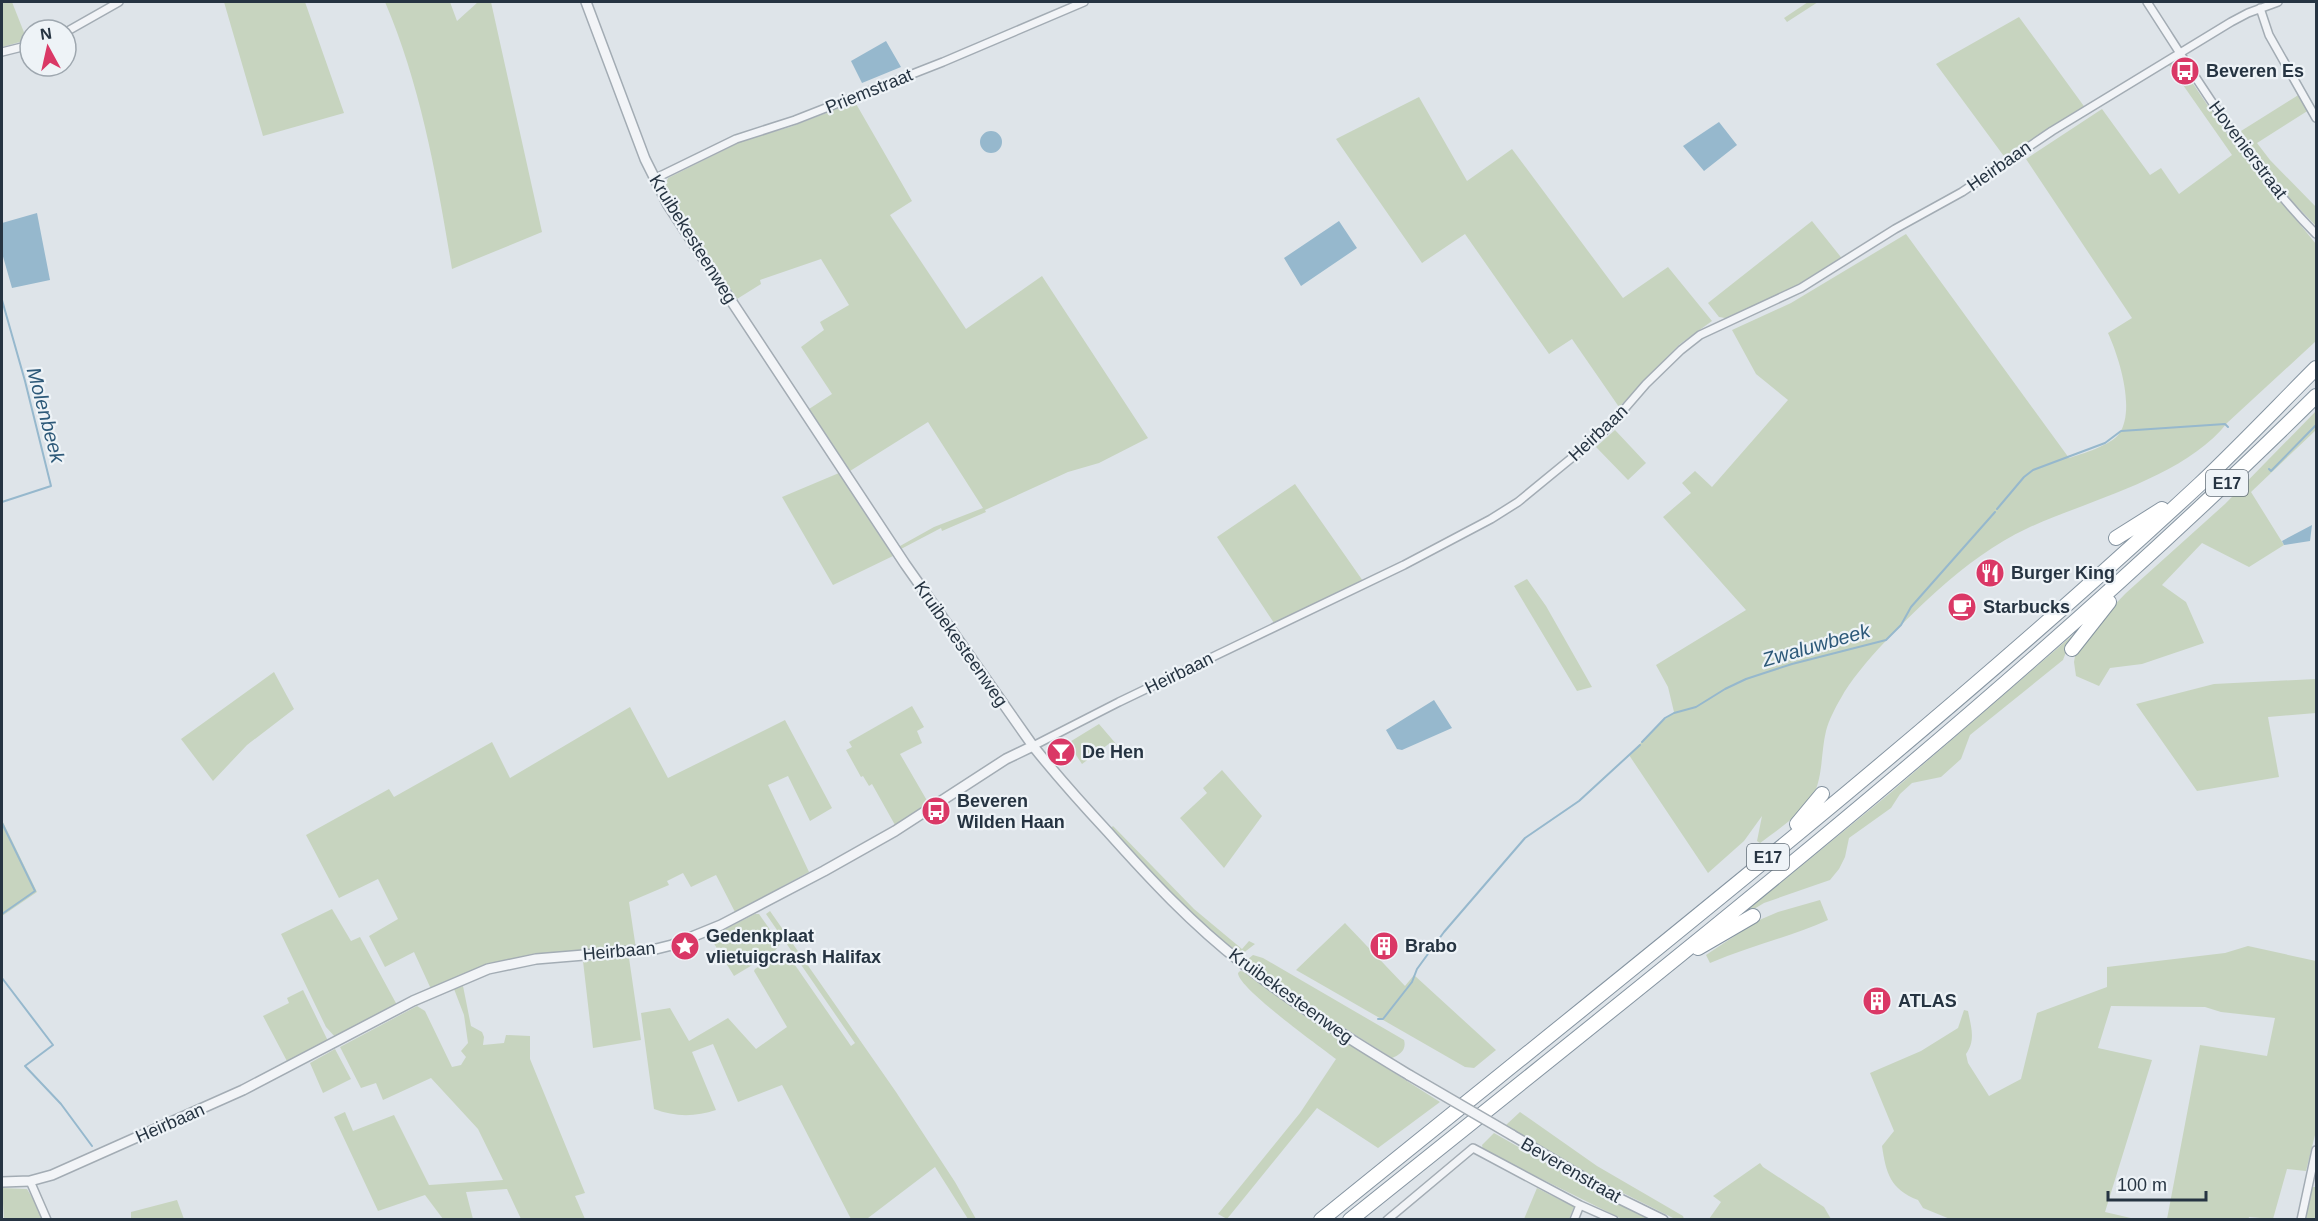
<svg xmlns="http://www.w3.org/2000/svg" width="2318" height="1221" viewBox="0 0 2318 1221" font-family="Arial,sans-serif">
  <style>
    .green { fill: #c7d4bf }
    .water { fill: #96b8cd }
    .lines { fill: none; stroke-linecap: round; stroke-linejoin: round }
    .stream { stroke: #96b8cd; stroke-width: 2 }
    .minor-casing { stroke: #a3acb4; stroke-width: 10 }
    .tertiary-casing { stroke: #a3acb4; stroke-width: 12 }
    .motorway-casing { stroke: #8594a1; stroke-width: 16 }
    .minor { stroke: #f2f4f7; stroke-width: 7 }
    .tertiary { stroke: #f2f4f7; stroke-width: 9 }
    .motorway { stroke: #fff; stroke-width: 14 }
    .tertiary-bridge-casing { stroke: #a3acb4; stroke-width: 12; stroke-linecap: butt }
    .tertiary-bridge { stroke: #f2f4f7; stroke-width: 9 }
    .labels { text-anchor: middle; stroke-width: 4.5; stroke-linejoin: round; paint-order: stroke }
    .shield { fill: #eef3f7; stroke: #626d78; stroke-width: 1.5 }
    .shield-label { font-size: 16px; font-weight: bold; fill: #263442 }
    .poi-label { font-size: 18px; font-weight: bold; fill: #263442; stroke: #eef3f7; text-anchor: start }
    .street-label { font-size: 18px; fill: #263442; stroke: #eef3f7 }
    .water-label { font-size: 20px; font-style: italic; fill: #2d5979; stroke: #eef3f7 }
  </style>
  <rect width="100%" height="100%" fill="#dee4e9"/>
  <path class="green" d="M2,2H12L27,40L2,47Z
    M224,2H305L344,113L263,136Z
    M385,2H450L457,21L478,2H491L542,232L452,269C437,178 421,86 385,2Z
    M1808,2H1818L1787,22L1784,18Z
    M2019,17L2086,109L2006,159L1936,64Z
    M2177,60L2231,140L2316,244V341L2227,423C2185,477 2089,500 2028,528C1995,543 1965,566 1938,590C1910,615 1858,666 1841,698C1835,708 1829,720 1826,731C1821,751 1823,775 1814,794C1805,812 1777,830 1760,843L1757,841L1762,816L1744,841L1708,873L1629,755L1657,726L1674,712L1668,687L1656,665L1746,610L1663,517L1691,493L1682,483L1695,471L1712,487L1788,400L1756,374L1732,330L1791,303L1906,234L2069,458C2082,454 2111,445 2119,434C2136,410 2119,357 2108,333L2132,318L2026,159L2102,109L2150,175L2161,168L2179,194L2232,155L2169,65Z
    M2300,94L2309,110L2257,143L2270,160L2316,207V226L2287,196L2241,131Z
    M1419,97L1467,181L1512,149L1623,298L1668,267L1712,321L1680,344L1619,407L1572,339L1549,354L1465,234L1422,263L1336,139Z
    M855,102L912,201L890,215L966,329L1042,276L1148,438L1099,463L1068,472L985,510L986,512L942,531L941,528L901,549L900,546L934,527L983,508L928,422L850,471L809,409L832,394L801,347L824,330L820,322L849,305L821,259L760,280L761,284L737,299L664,188L668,178L742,141L790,127Z
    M1812,221L1844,261L1818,276L1731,319L1719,317L1708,303Z
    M2316,411V430L2251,492L2284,545L2249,567L2202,543L2162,585L2186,602L2204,643L2142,664L2110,668L2099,686L2076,676L2074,662L2076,650L2095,625L2126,593L2225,504Z
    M1615,430L1646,463L1628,480L1596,447Z
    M839,473L893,556L833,585L782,497Z
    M1295,484L1363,581L1274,623L1217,537Z
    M1527,579L1546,606L1592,687L1577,691L1514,586Z
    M2082,627L2068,647L2063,660L1970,735L1961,759L1941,777L1912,783L1900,794L1891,808L1849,838L1845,857L1839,869L1830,880L1764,903L1734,921L1889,794Z
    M274,672L294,709L247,745L213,781L181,739Z
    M2316,679V713L2268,717L2279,777L2197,791L2136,704L2214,684Z
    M912,706L924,727L917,731L922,743L900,754L929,804L895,825L872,784L869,786L863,776L861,777L846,750L852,747L849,742Z
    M630,707L668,778L785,720L832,808L810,821L788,776L768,785L809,872L735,912L716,875L691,887L683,873L667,881L669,885L629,902L636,949C583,950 529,952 478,968C462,973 447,982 431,989L414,952L385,967L369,936L398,919L378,879L339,898L306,835L389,789L394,797L492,742L510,778Z
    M1099,724L1117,745L1114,747L1110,743L1082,764L1068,743Z
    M1222,770L1262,816L1224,868L1180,818L1207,793L1203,788Z
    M2,820L37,892L2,916Z
    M1113,826L1194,909L1242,949L1249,941L1255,944L1242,954L1232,949L1166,889L1110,829Z
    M1820,900L1828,920C1790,937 1749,946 1710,963L1706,955L1757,921L1778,912Z
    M332,909L351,941L360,937L397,1005L336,1038L326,1027L281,934Z
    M770,911L896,1092L955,1182L976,1219H968L935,1167L868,1218L851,1219L782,1085L738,1102L713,1044L692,1052L716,1110C695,1117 675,1117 654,1109L641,1013L670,1008L689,1041L728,1018L756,1049L787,1027L754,971L755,969L778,954L786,952L851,1046L855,1043L766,914Z
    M755,914H759L780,944L774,952L734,976L710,937Z
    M1345,923L1405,986L1414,975L1496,1050L1474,1068L1465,1067L1296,970Z
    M2248,946L2316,961V1131L2306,1171L2287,1169L2273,1219L2249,1217L2248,1220L2167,1219L2200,1045L2267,1056L2275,1018L2221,1012L2205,1007L2111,1006L2098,1048L2152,1060L2105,1212L2135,1219H1950L1923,1208L1918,1200C1890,1189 1886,1173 1882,1146L1894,1131L1870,1073L1921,1051L1958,1028L1964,1010L1968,1011C1971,1027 1976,1040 1966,1054L1968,1063L1989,1096L2021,1079L2037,1013L2107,987V967L2225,953Z
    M1253,955L1263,958L1404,1040C1407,1050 1399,1055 1392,1058L1297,998L1250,964L1248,959Z
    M629,958L641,1040L593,1048L583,961Z
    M1240,971L1246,972L1300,1013L1440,1102L1378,1148L1317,1108L1227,1219L1218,1214L1300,1113L1336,1059C1319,1046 1238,988 1238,973Z
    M463,986L471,1026L482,1032L484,1037L483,1045L504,1043L506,1035L530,1036V1059L585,1193L575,1196L585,1219H521L507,1189L466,1192L473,1219H443L425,1195L378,1211L334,1117L345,1112L353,1131L394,1115L429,1185L503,1180L478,1129L431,1078L383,1100L376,1083L361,1088L340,1047L417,1006L425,1011L452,1067L461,1065L466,1057L461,1051L468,1043L464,1015L454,989Z
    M303,990L329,1043L288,1063L263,1016L289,1003L287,998Z
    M335,1049L351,1079L323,1093L310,1063Z
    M1520,1112L1597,1166L1683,1216L1684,1219H1675L1589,1176L1506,1125Z
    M1494,1133L1611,1200L1652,1219H1622L1483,1150L1482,1145Z
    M1760,1163L1763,1167L1824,1207L1831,1219H1709L1721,1202L1713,1196Z
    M2311,1187H2316V1219L2304,1220Z
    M2,1188L27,1189L45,1219H4Z
    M1537,1188L1574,1207L1569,1219H1524Z
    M177,1200L184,1219H131V1212Z"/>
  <path class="water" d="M886,41L901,67L862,83L851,61Z
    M1719,122L1737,145L1704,171L1683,146Z
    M980 142a11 11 0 1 1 22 0a11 11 0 1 1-22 0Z
    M37,213L50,280L12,288L2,253V223Z
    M1339,221L1357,248L1301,286L1284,258Z
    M2312,525L2310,541L2284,545L2282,541Z
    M1434,700L1452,728L1402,750L1397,749L1386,730Z"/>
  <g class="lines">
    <path class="stream" d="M2,300L25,381L51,486L2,502
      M2269,469L2271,471L2316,425
      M1997,509L2024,477L2033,470L2105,443L2121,431L2225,424L2228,427
      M1642,742L1665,718L1674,713L1696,707L1725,689L1746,679L1792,664L1886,640L1901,625L1911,607L1995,512
      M2,823L35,891L2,914
      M2,978L53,1045L25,1066L61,1104L92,1146
      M1378,1019H1383L1412,982L1417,969L1444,932L1525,838L1579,801L1640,745"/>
    <g class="minor-casing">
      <path id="minor" d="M2147,2C2199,82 2248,165 2316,234
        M2260,8L2269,35L2316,118
        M66,32L119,2
        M2,52L30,45
        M654,179L736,139L795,120L943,62L1084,2
        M1033,746L1119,702L1404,565L1491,519L1518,502L1607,429L1646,384L1681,350L1700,335L1801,288L1895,229L1962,192L2052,131L2231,22L2248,13L2278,2
        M30,1181L47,1220
        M1387,1220L1473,1148L1580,1205L1614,1220
        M1574,1220L1580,1205
        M2301,1220L2316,1150"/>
    </g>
    <g class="tertiary-casing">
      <path id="tertiary" d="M586,2L645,159L668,205L905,564L1033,746C1057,776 1082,804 1108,832C1150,879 1192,924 1242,963C1295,1005 1351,1040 1409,1075
        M1512,1135L1616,1197L1663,1220
        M2,1182L30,1181L52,1175L243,1090L413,1001L488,969L536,959L656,949L672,945L721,925L824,871L895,831L1006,759L1033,746"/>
    </g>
    <g class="motorway-casing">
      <path id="motorway" d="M2116,538L2162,509
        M2072,649L2109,602
        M1797,824L1822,794
        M1698,948L1753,916
        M1321,1220C1618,979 1920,744 2200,484C2240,446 2278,406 2316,368
        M1350,1220C1680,955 2015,694 2316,396"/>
    </g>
    <use href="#minor" class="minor"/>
    <use href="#tertiary" class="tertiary"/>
    <use href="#motorway" class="motorway"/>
    <g class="tertiary-bridge-casing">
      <path id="tertiary-bridge" d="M1409,1075L1512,1135"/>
    </g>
    <use href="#tertiary-bridge" class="tertiary-bridge"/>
  </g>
  <defs>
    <g id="bus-disc" transform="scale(1.5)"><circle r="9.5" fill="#da3866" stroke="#eef3f7"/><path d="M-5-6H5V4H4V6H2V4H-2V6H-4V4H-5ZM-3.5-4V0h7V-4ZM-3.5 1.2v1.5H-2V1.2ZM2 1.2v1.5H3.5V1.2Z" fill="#fff"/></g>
    <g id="restaurant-disc" transform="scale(1.5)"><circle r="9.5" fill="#da3866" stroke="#eef3f7"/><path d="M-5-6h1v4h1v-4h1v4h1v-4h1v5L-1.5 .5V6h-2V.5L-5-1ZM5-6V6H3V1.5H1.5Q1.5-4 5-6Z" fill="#fff"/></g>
    <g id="cafe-disc" transform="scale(1.5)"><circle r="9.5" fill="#da3866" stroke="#eef3f7"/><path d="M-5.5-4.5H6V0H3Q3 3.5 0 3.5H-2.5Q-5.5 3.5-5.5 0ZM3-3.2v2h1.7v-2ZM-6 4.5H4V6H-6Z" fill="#fff"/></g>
    <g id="bar-disc" transform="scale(1.5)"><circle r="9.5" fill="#da3866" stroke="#eef3f7"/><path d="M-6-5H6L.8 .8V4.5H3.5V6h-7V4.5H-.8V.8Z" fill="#fff"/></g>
    <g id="sight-disc" transform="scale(1.5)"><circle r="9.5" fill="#da3866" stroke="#eef3f7"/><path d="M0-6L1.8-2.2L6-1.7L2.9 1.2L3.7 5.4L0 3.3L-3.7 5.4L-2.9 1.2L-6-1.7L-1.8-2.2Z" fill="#fff"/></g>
    <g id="building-disc" transform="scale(1.5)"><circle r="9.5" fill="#da3866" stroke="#eef3f7"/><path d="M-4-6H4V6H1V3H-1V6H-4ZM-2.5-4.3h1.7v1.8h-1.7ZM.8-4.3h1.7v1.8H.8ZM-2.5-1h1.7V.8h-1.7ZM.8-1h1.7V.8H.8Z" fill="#fff"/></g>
  </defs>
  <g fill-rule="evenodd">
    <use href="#bus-disc" x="2185" y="71"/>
    <use href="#restaurant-disc" x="1990" y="573"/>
    <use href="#cafe-disc" x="1962" y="607"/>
    <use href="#bar-disc" x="1061" y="752"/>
    <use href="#bus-disc" x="936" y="811"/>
    <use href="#sight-disc" x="685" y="946"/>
    <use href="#building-disc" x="1384" y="946"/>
    <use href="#building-disc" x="1877" y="1001"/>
  </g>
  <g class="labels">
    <g class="shield">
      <rect x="2206" y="470" width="42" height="26" rx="4.5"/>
      <rect x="1747" y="844" width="42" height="26" rx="4.5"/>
    </g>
    <g class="shield-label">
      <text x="2227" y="489">E17</text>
      <text x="1768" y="863">E17</text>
    </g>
    <g class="poi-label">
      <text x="2206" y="77">Beveren Es</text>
      <text x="2011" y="579">Burger King</text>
      <text x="1983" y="613">Starbucks</text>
      <text x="1082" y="758">De Hen</text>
      <text x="957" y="807">Beveren<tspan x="957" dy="21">Wilden Haan</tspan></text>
      <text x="706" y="942">Gedenkplaat<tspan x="706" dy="21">vlietuigcrash Halifax</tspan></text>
      <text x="1405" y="952">Brabo</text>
      <text x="1898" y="1007">ATLAS</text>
    </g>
    <g class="street-label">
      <text transform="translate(869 91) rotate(-22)" y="6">Priemstraat</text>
      <text transform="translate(2248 150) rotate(53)" y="6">Hovenierstraat</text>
      <text transform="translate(1999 166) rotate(-35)" y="6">Heirbaan</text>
      <text transform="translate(693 239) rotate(58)" y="6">Kruibekesteenweg</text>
      <text transform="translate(1598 433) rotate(-43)" y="6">Heirbaan</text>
      <text transform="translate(961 644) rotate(55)" y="6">Kruibekesteenweg</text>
      <text transform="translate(1179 673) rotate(-26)" y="6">Heirbaan</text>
      <text transform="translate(619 951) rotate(-5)" y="6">Heirbaan</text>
      <text transform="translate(1291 996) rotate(36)" y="6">Kruibekesteenweg</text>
      <text transform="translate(170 1123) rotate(-24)" y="6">Heirbaan</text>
      <text transform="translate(1571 1170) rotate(30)" y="6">Beverenstraat</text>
    </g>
    <g class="water-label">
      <text transform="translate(46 415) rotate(75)" y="7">Molenbeek</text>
      <text transform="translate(1816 645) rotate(-16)" y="7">Zwaluwbeek</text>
    </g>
  </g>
  <rect width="2318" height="1221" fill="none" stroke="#263442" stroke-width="6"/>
  <g transform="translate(48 48) rotate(352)"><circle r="28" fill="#eef3f7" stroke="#9ea7af" stroke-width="1.5"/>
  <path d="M0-4.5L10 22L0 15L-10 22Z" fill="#da3866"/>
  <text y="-9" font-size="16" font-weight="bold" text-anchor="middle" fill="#263442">N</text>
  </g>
  <path d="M2108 1191v9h98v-9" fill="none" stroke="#263442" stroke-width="3"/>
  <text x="2117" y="1191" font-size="18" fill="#263442" stroke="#eef3f7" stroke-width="4.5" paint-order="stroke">100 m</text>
</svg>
